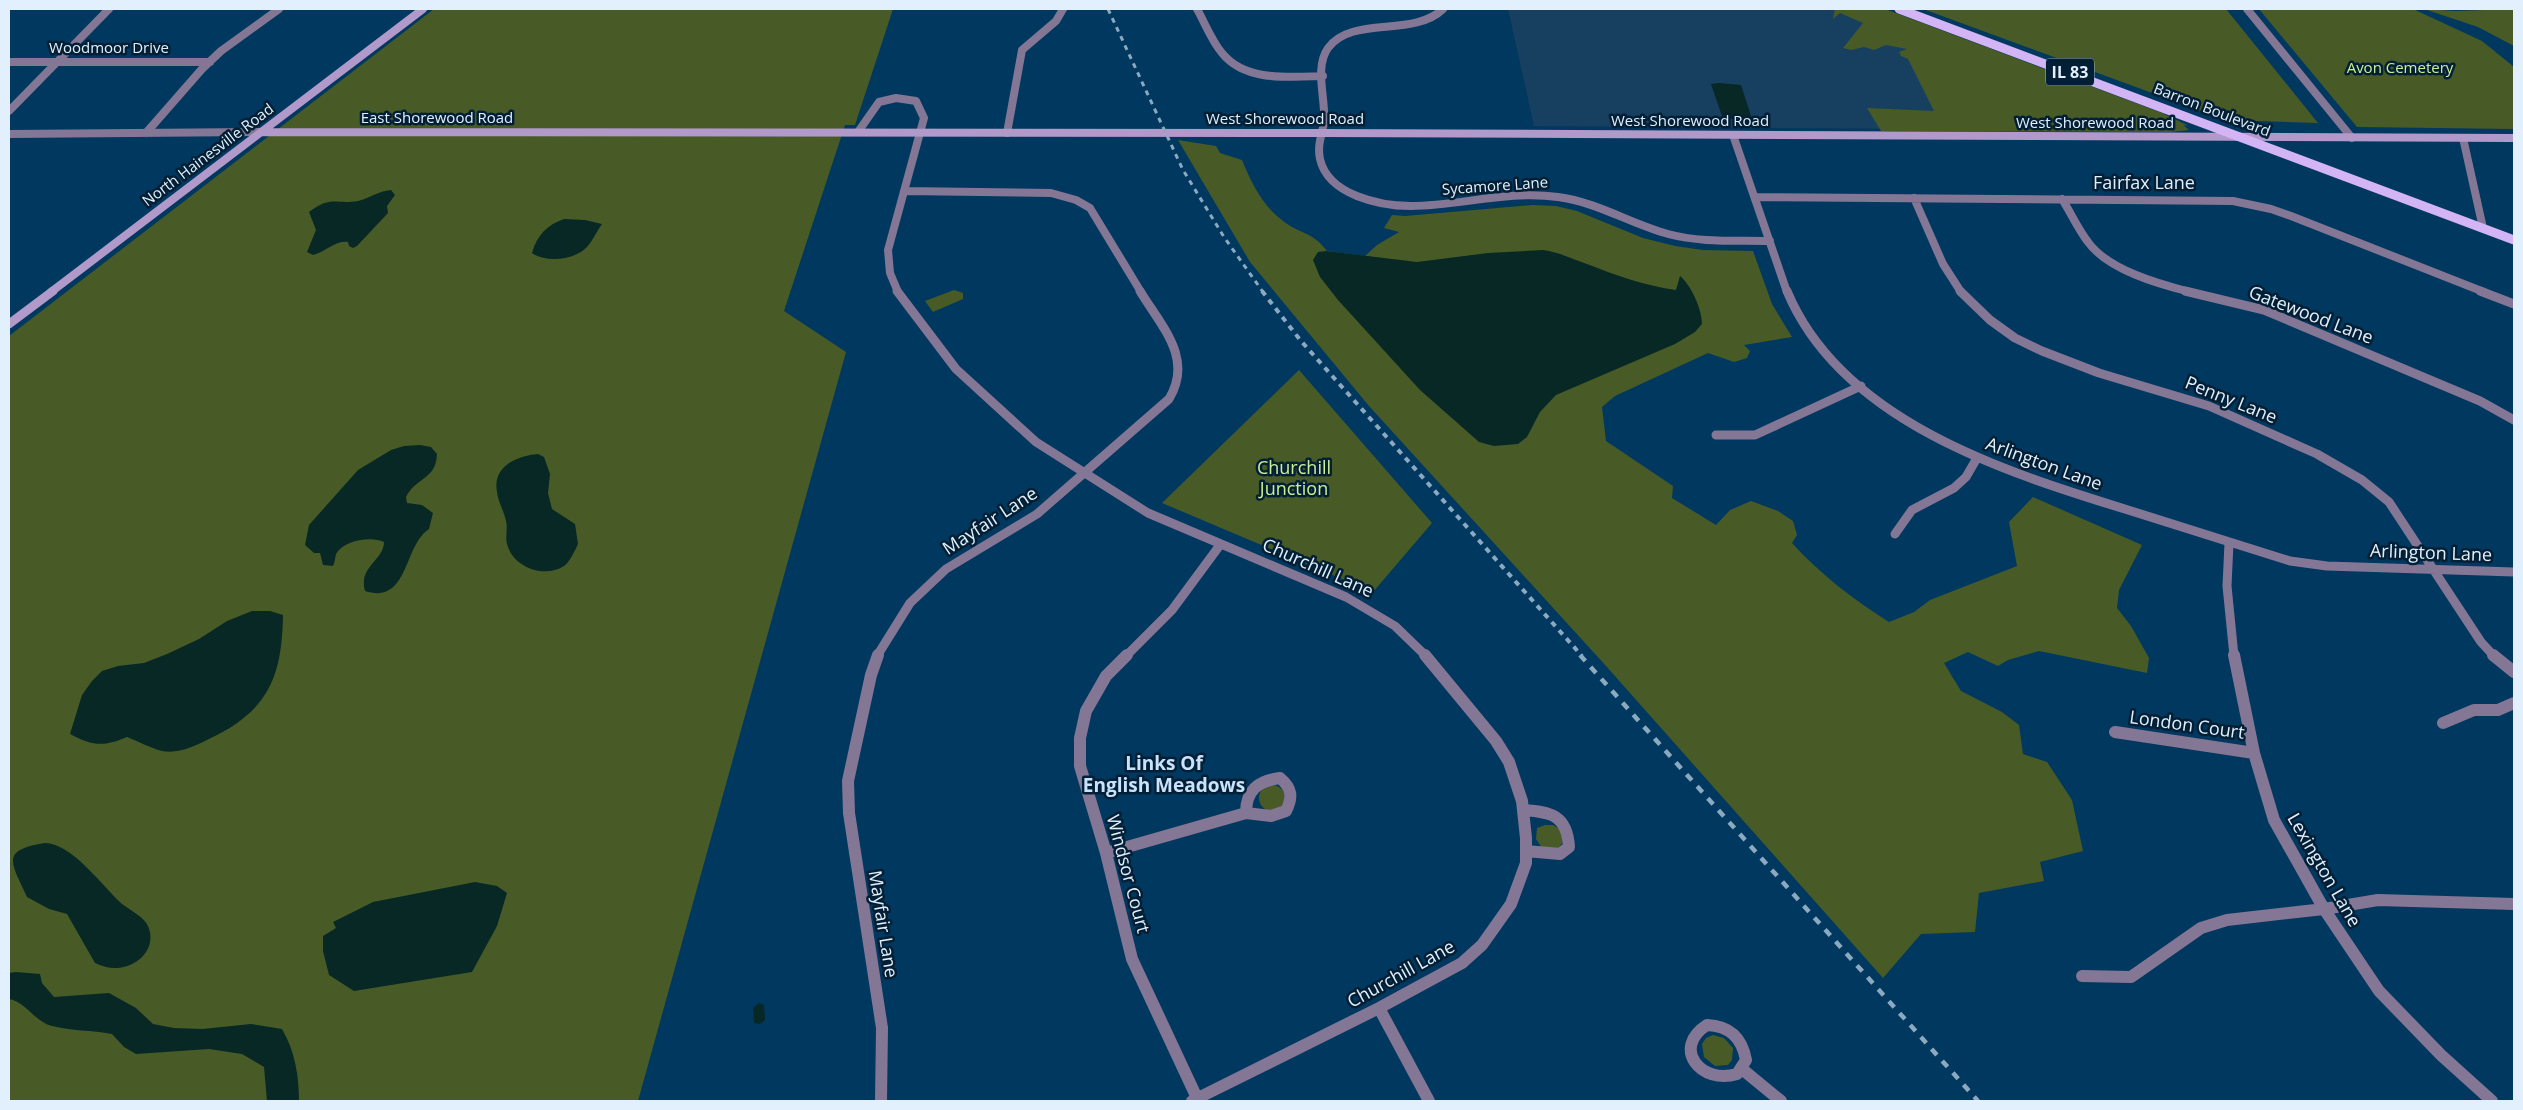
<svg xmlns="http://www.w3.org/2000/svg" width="2523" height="1110" viewBox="0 0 2523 1110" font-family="'Open Sans',sans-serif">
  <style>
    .built { fill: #173f60 }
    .green { fill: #485b27 }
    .water { fill: #082825 }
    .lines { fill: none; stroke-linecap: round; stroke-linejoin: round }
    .minor-far2 { stroke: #847695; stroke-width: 8 }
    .minor-far1 { stroke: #847695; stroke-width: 9 }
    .minor { stroke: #847695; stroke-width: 12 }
    .tertiary { stroke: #847695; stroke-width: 8 }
    .secondary-far1 { stroke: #b199ca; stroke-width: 8 }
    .secondary { stroke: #b199ca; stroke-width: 9 }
    .primary { stroke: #d3b4f4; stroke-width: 9 }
    .rail-far2 { stroke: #8ca9c0; stroke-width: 3; stroke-dasharray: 5 5; stroke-linecap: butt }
    .rail-far1 { stroke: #8ca9c0; stroke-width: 4; stroke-dasharray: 5.5 5.5; stroke-linecap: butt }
    .rail { stroke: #8ca9c0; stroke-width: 4.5; stroke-dasharray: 8 8; stroke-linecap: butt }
    .labels { text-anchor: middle; stroke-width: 5; stroke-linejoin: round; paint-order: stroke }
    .far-street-label { font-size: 15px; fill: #e2effc; stroke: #031f35 }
    .far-park-label { font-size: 15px; fill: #cbef93; stroke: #031f35 }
    .shield { fill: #031f35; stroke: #9fb1c0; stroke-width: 1 }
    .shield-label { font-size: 16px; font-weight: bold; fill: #e2effc }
    .street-label { font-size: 18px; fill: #e2effc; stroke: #031f35 }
    .park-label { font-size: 18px; fill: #cbef93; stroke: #031f35 }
    .neighbourhood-label { font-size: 19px; font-weight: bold; fill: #c8e3fb; stroke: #031f35 }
  </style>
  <rect width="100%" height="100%" fill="#00385f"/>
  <path class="built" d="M1508,9H1880L2187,125L2184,131L1534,126Z"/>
  <path class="green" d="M434,9H893L855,125H845L784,311L846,352L638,1101H9V336Z
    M1835,9H1885L2162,113L2187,125H2183L2189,130L2171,132L1881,131L1867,108L1934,111L1908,59L1901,56L1899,52L1907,49L1886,45L1874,50L1864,47L1851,50L1843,48L1863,23L1840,13L1833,19Z
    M1923,9H2226L2318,123L2226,120Z
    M2259,9H2413L2482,41L2514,67V129L2357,127Z
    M2424,9L2456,11L2514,9V46L2478,27Z
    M1178,140L1216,146L1220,153L1242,160C1252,184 1262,205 1283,221C1300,234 1313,232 1327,251L1365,256L1377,245L1399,232L1384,228L1392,215L1405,216L1532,205L1556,206L1577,211L1643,238L1675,246L1703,250L1753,251L1772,304L1792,337L1744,345L1750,351L1747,358L1734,362L1708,353L1615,396L1602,407L1606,441L1673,486L1672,498L1716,525L1730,510L1751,501L1778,511L1793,521L1797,535L1792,543C1820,574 1854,600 1889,622L1914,612L1930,600L2017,566L2009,522L2033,497L2142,545L2119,590L2117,608L2131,626L2149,658L2147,673L2039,651L2008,660L1998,666L1968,652L1944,663L1961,691L2002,712L2019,725L2023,754L2047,762L2072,800L2083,851L2040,862L2044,881L1979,893L1975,932L1921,934L1883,978L1606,666L1369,406L1250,262Z
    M954,290L963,293V299L933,312L925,301Z
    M1299,370L1432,523L1373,592L1162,503Z
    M1259 798a13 13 0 1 1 26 0a13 13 0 1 1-26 0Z
    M1545,825H1553L1560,829L1563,842L1557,850L1542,848L1536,839L1537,828Z
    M1713,1035L1724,1038L1733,1048L1732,1060L1728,1065L1715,1066L1704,1057L1702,1044L1706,1038Z"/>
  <path class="water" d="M1719,83L1741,85L1752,119H1725L1722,116L1711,84Z
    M391,190L395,195L387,206L388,213L357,246L353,248L349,246L348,242C335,240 326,252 313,255L307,252L316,230L309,212C332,195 335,205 358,201C370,198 378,191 391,190Z
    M564,219L585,220L602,224C597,231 593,240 587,247C575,260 546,263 532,253C537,235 547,225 564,219Z
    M1543,250C1559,252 1572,259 1587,264C1615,275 1646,286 1676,290L1680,276C1691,285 1702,309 1702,324L1695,332L1675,344L1556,395L1540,412L1527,437L1518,444L1494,446L1479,442L1420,390L1338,300L1320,277L1313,260L1318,252L1326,251L1417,262L1488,253Z
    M420,445L431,447L437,454C436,480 416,477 406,497L407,503L422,505L433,513L429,529C403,546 409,605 365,591C358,567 384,560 384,542C371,536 344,540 336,554C335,558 335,562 333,566L323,565L320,553H314L305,545L309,525L358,470L391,450L404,446Z
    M538,454L544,457L550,474L548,493L552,509L575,524L578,544C575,550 570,562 564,566C544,579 513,567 507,544C505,537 508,528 506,521C504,511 498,502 497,492C492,466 517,456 538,454Z
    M252,611H270L283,615C282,678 268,711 209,739C195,746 179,754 162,751C150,748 138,741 127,737C104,747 92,746 70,734L82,695L92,681L102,671L118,666L144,663L167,654L199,639L227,621Z
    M45,843C72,843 103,887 122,904C130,910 145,918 148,926C158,949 136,969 113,968C107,968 100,965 95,963L67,914L49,909L27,897C11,862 0,850 45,843Z
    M475,882L497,886L507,893L497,926L472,972L354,991L329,975L323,951V936L336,928L333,922L373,902Z
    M16,972L40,974L42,983L54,997L109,993L136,1008L153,1024L174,1028L202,1029L251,1024L282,1029C295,1051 299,1076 299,1101H267L264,1067L242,1054L209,1049L136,1054L124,1047L112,1034C92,1030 71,1031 52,1026C35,1022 26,1002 9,999V973Z
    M759,1003L764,1005L765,1020L760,1024L754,1023L753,1008Z"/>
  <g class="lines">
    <path class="minor-far2" d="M1197,9C1205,23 1211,40 1222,53C1245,82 1289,77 1323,76
      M1443,9C1413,38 1352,15 1328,48C1314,68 1326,99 1324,122C1322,135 1317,145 1320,159C1328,195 1380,206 1411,206C1460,206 1507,190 1558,197C1597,202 1631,224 1668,234C1702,243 1736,240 1770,241
      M9,62H210
      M9,111L109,9
      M858,132L879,102L896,98L916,101L924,118L888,250L890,273L898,292
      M146,133L202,69L221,51L279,9
      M1007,133L1022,50L1056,21L1063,9
      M9,134L261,132
      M1733,135L1787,292
      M2463,138L2483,228
      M904,191L1051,193L1076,200L1090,208L1141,292
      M1755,197L2233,201L2271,209L2291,216L2484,292
      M1914,198L1943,264L1961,292
      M2062,199C2071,213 2078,229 2088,242C2108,270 2159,284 2190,292"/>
    <path class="minor-far1" d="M897,291L956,369L1036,442L1148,513L1346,597L1395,626L1426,656
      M1787,291C1841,421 2005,472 2128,510C2182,527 2236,544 2290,561L2327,566L2514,572
      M1960,291L1990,320L2015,338L2042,351L2099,373L2209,406L2317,454L2362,480L2389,502L2481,642L2494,656
      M2185,291L2264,310L2480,401L2514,420
      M2480,291L2514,304
      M1716,435H1755L1861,386
      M1895,534L1912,510L1954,488L1966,477L1977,458
      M2229,543L2227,586L2234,656
      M877,656L910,603L946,569L1037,514L1169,399C1194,358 1161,326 1140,291
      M1126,656L1172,610L1220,545"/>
    <path class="minor" d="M878,655L871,675L848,781L849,813L882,1028L881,1101
      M1127,655L1106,676L1086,711L1080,738V766L1106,853L1132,959L1197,1098
      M2234,655L2254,753L2274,820L2324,909L2379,991L2441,1055L2492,1101
      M2493,655L2514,672
      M2443,723L2474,710H2498L2514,703
      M2115,732L2254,753
      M1280,778C1292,788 1293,797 1286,811L1271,816L1246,813C1246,790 1258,781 1280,778Z
      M1523,810C1551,812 1567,815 1569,847L1560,854L1526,851
      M1106,853L1246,813
      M2082,976L2131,977L2201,928L2227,920L2324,909L2378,900L2514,904
      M1379,1008L1429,1101
      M1707,1025C1730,1026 1742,1038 1746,1060L1737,1074C1701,1085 1671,1048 1707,1025Z
      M1742,1069L1781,1101
      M1192,1101L1379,1008L1462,963L1482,945L1511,904L1526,863V838L1522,801L1509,762L1496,741L1425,655"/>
    <path class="tertiary" d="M2247,9L2352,138"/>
    <path class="secondary-far1" d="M261,132L1321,133L2514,138
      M51,292L423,9"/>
    <path class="secondary" d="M9,324L53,291"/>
    <path class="primary" d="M1899,9L2514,240"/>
    <path class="rail-far2" d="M1108,9L1183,170L1224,237L1263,292"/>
    <path class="rail-far1" d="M1262,291L1301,341L1582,656"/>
    <path class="rail" d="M1580,655L1978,1101"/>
  </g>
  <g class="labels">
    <g class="far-street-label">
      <text x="109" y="53">Woodmoor Drive</text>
      <text transform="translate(2212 110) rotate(21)" y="5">Barron Boulevard</text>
      <text x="437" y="123">East Shorewood Road</text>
      <text x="1285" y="124">West Shorewood Road</text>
      <text x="1690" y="126">West Shorewood Road</text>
      <text x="2095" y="128">West Shorewood Road</text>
      <text transform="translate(208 155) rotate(-37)" y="5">North Hainesville Road</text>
      <text transform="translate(1495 186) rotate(-4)" y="5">Sycamore Lane</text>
    </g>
    <g class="far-park-label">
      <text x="2400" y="73">Avon Cemetery</text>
    </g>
    <rect class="shield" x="2046" y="58.5" width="48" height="27" rx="4"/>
    <g class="shield-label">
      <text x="2070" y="78">IL 83</text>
    </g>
    <g class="street-label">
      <text x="2144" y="189">Fairfax Lane</text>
      <text transform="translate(2311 315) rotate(21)" y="6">Gatewood Lane</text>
      <text transform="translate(2231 400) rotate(22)" y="6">Penny Lane</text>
      <text transform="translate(2044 464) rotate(20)" y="6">Arlington Lane</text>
      <text transform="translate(990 521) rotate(-33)" y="6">Mayfair Lane</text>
      <text transform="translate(2431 553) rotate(2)" y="6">Arlington Lane</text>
      <text transform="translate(1318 568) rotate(24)" y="6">Churchill Lane</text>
      <text transform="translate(2187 725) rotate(8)" y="6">London Court</text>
      <text transform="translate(2324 870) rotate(60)" y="6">Lexington Lane</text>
      <text transform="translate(1128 874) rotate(75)" y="6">Windsor Court</text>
      <text transform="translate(883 924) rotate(81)" y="6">Mayfair Lane</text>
      <text transform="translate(1401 974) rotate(-29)" y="6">Churchill Lane</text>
    </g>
    <g class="park-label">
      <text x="1294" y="474">Churchill<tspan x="1294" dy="21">Junction</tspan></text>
    </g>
    <g class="neighbourhood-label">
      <text x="1164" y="770">Links Of<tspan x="1164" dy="22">English Meadows</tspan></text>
    </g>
  </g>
  <rect width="2523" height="1110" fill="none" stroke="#e2effc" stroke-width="20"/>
</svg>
